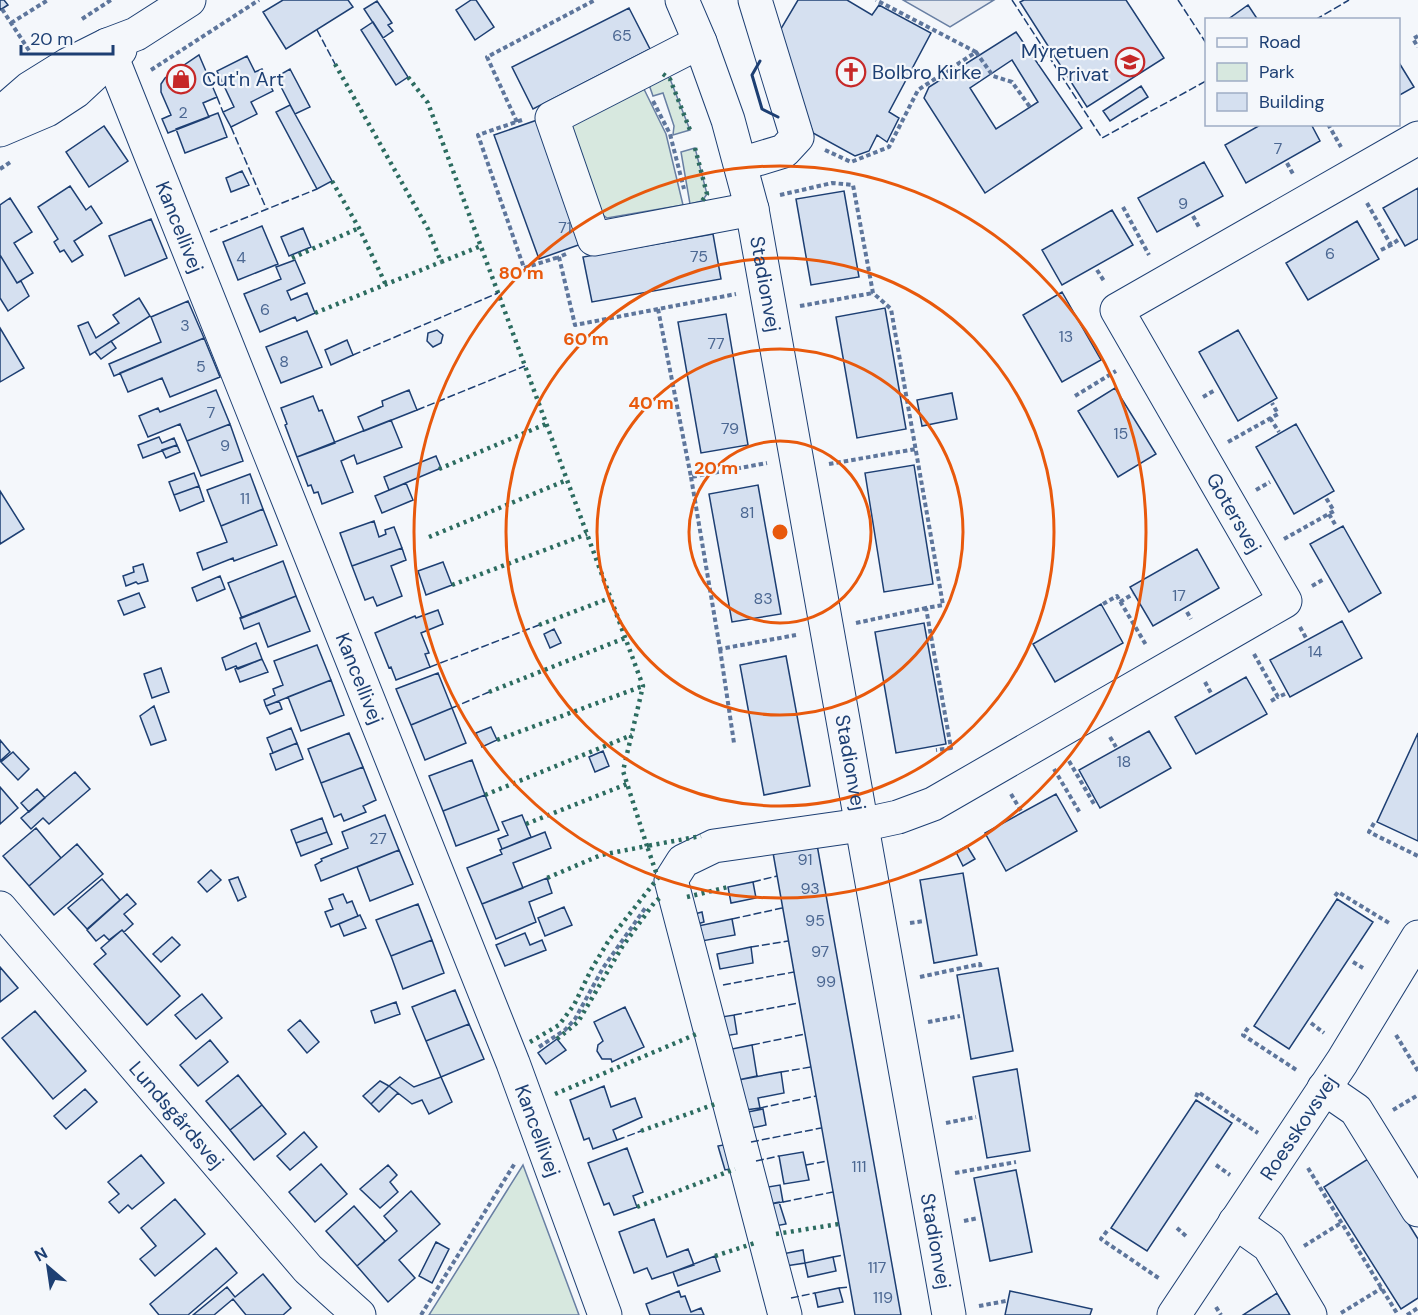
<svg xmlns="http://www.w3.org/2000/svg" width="1418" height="1315" viewBox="0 0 1418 1315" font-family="'DM Sans',sans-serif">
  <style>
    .green { fill: #d7e8df; stroke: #687fa3; stroke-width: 1.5 }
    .parking { fill: #e3e8f0; stroke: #687fa3; stroke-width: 1.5 }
    .building { fill: #d5e0f0; stroke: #1d3f73; stroke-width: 1.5; fill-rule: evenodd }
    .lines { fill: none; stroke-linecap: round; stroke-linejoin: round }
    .minor-casing { stroke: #1d3f73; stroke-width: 35 }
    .path { stroke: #5e769c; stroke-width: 4; stroke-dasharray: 4.5 3; stroke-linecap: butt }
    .minor { stroke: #f4f7fb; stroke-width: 33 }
    .hedge { stroke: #2c6c60; stroke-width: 4.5; stroke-dasharray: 3 4.5; stroke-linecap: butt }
    .fence { stroke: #1d3f73; stroke-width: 1.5; stroke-dasharray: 8 3; stroke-linecap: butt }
    .wall { stroke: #1d3f73; stroke-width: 3 }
    .ring { fill: none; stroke: #e8590c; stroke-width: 3 }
    .labels { text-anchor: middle; stroke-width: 4.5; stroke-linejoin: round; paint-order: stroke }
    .number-label { font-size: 16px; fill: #4b6792 }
    .poi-label { font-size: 20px; fill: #1d3f73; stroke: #f4f7fb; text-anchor: start }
    .street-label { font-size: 20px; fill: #1d3f73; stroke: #f4f7fb }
    .centre { fill: #e8590c; stroke: #f4f7fb; stroke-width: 3 }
    .ring-label { font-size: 18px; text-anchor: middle; font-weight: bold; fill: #e8590c; stroke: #f4f7fb; stroke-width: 4.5; stroke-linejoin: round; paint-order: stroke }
  </style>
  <rect width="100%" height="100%" fill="#f4f7fb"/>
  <path class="green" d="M659,71L670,79L690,130L673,135L674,126L663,93L653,96L647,79Z
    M640,81L666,134L683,205L607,218L603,215L570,130L573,123Z
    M695,148L707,194L702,201L690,204L681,152Z
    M523,1165L579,1315H429Z"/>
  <path class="parking" d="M903,0H994L950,27Z"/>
  <path class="building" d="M0,0H4L8,5L0,10Z
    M283,0H348L353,7L286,49L263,12Z
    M471,0H476L494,27L475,40L456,10Z
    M798,0H847L872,15L879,5L931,33L889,112L899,118L887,142L877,135L869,151L855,156L813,133L779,32Z
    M1024,0H1126L1164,58L1087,107L1020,2Z
    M377,1L392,23L388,25L393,31L383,38L364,9Z
    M1248,5L1258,20H1227Z
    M629,8L650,49L533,109L512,67Z
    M373,22L408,77L396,85L361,30Z
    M1016,32L1082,128L985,193L924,98L929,87ZM1012,60L1038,102L996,129L970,88Z
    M199,55L217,97L203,103L209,117L168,133L162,119L171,115L161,92V84L165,78Z
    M247,56L255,72L262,69L273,91L251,102L257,114L231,127L223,112L234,107L217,71Z
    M1398,61L1414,87L1398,96Z
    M290,69L310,107L295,114L276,77Z
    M1141,86L1148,97L1110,121L1103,111Z
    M290,105L332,181L317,189L276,112Z
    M218,113L227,137L185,153L176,129Z
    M540,119L584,243L539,259L494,135Z
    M1262,124H1311L1320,141L1246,183L1225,145Z
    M104,126L128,161L89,187L66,152Z
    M1204,162L1223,196L1157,232L1138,198Z
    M242,171L249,185L231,192L226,178Z
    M70,186L86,210L91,206L102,223L74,241L83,255L72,262L64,250L60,252L54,242L58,239L38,207Z
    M1418,188V239L1405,246L1383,208Z
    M844,191L859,277L811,285L796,199Z
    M10,198L32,232L14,243L33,273L17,283L0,255V205Z
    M1112,210L1133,245L1062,285L1042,250Z
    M151,219L167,258L125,276L109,236Z
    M1357,221L1379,259L1308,300L1286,263Z
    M262,226L278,264L238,280L223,242Z
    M303,228L311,247L289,256L281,237Z
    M713,234L721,279L592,302L583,257Z
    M0,255L17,283L21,281L29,296L8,311L0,298Z
    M295,260L305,283L287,291L291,300L307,293L315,313L297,321L295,317L260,332L244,294L281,279L276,267Z
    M1062,292L1101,360L1062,382L1023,315Z
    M139,298L150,316L90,355L78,326L88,322L96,338L119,323L113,315Z
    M188,301L204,338L114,376L109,364L161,342L151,317Z
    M885,308L906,429L857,438L836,317Z
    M726,314L748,445L701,453L678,322Z
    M0,328L24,368L0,382Z
    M437,330L443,335L441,343L433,347L427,341L428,333Z
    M1238,330L1277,398L1238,421L1199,352Z
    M307,331L322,367L281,383L266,347Z
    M204,338L220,377L170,397L162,378L128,392L120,373Z
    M347,340L353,355L331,365L325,350Z
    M111,341L116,348L101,359L95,352Z
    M1115,388L1156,454L1118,477L1078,411Z
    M216,390L230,424L187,441L180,424L148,437L139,416L158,408L160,412Z
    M409,390L417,410L364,431L358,417L383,406L382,401Z
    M952,393L957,419L922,426L917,400Z
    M313,396L319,411L322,410L335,443L297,457L285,425L287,424L281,408Z
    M391,420L402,447L357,464L354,455L341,461L353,492L322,504L318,492L314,493L311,485L308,486L297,457Z
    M230,424L243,461L201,476L187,441Z
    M1296,424L1334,491L1294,514L1256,447Z
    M159,437L162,443L174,438L177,445L143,458L138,445Z
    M177,445L180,452L166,458L162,450Z
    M436,456L441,468L389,490L384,477Z
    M914,465L933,584L884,592L865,473Z
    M194,473L199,486L174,495L169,482Z
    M250,474L263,509L221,526L207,490Z
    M406,483L413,500L382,513L375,496Z
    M758,485L781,614L732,622L709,494Z
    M199,486L204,501L180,511L174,495Z
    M0,491L24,529L0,544Z
    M263,509L277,545L234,561L233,558L203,570L197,553L227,542L221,526Z
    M374,521L379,537L386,534L385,530L394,527L402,548L352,566L340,533Z
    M1343,526L1381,593L1349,612L1310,544Z
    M402,548L406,560L391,566L402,596L377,606L373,597L365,600L352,566Z
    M1197,549L1219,588L1153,626L1130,587Z
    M283,561L296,596L242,618L228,583Z
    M443,562L452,585L426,595L418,571Z
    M143,564L148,581L138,584L136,582L126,586L123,576L134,572L133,567Z
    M220,576L225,589L197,601L192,588Z
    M139,593L145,607L124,615L118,601Z
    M296,596L310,631L268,647L259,623L244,629L240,618Z
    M1101,604L1123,643L1055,682L1033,644Z
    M438,610L443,624L421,633L429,653L425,654L430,667L396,680L391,667L389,668L375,633L415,616L416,618Z
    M1342,621L1362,658L1290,697L1270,660Z
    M924,623L946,744L896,753L875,632Z
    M554,629L561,643L550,648L544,634Z
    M256,643L262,659L238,669L236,666L226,670L222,658Z
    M317,645L331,680L266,706L264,700L275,695L273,689L283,685L274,661Z
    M786,656L810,786L764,795L740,665Z
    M262,659L268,672L240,682L235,669Z
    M161,668L169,692L152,698L144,674Z
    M438,673L452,708L411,725L396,689Z
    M1246,677L1267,714L1196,754L1175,717Z
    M331,680L344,715L301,731L288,697Z
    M279,701L282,709L270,714L266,706Z
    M154,706L166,740L151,745L140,716Z
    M452,708L466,743L425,760L411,725Z
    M491,727L497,740L482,747L476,733Z
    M291,728L297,743L273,753L267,738Z
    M1149,731L1171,768L1100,808L1079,770Z
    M349,733L363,767L321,783L308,749Z
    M1418,733V841L1377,822Z
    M0,740L10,752L0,761Z
    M297,743L303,759L276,770L270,754Z
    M603,751L609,766L595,772L589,757Z
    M13,752L29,769L18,780L1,762Z
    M472,760L485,795L443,811L429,776Z
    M363,767L376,800L363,806L366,812L344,821L341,814L334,817L321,783Z
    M75,772L90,789L49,824L43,818L31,829L21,818Z
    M0,787L18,808L0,824Z
    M37,789L45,798L29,812L21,803Z
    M1056,794L1077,831L1006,871L985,833Z
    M485,795L499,830L456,846L443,811Z
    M385,815L399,850L321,881L315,865L322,861L321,859L348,848L342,832Z
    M522,815L531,837L502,849L498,839L508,835L502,822Z
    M322,818L327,832L296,843L291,830Z
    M36,828L61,858L29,886L3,856Z
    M327,832L332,844L301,856L296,843Z
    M545,832L551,848L513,863L523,888L482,904L467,868L502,854L500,850L502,849Z
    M816,839L901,1315H855L794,972L772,847Z
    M77,844L103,874L54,915L29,886Z
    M967,846L975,859L963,866L956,852Z
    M399,850L413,884L370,901L357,867Z
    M211,870L221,880L207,892L198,882Z
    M963,873L977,955L934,963L920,880Z
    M238,877L246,897L238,901L229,880Z
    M547,878L552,893L529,902L536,922L496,939L482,904Z
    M102,879L120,900L87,929L68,908Z
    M753,882L756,898L731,903L728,887Z
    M127,894L136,904L124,914L133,924L124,932L122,930L109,940L104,935L96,941L87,930Z
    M343,894L347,903L352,901L358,916L331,927L325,912L333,909L329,899Z
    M1337,899L1373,922L1289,1049L1254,1026Z
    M418,904L432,940L391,956L376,920Z
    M564,907L572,925L545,936L538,918Z
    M702,912L704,922L694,925L691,915Z
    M360,915L366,928L344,936L339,924Z
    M732,919L735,935L702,941L698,926Z
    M122,930L180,996L147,1025L94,964L106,954L101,948Z
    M525,933L530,945L542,940L546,950L505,966L496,945Z
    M172,937L180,945L161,962L153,954Z
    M432,940L444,973L403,989L391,956Z
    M751,947L753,963L720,969L717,954Z
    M0,967L18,988L0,1002Z
    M998,968L1013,1051L971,1059L957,975Z
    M455,990L469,1024L426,1041L412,1007Z
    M202,994L222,1018L196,1039L175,1015Z
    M396,1002L400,1014L375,1023L371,1011Z
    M625,1007L644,1047L612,1062L611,1059H602L597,1051L598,1045L603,1041L594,1022Z
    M35,1011L86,1071L53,1099L2,1038Z
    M734,1015L737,1034L718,1037L715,1018Z
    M300,1020L319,1042L307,1053L288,1030Z
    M469,1024L484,1059L441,1077L426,1041Z
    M557,1039L566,1050L546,1064L538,1053Z
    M210,1040L228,1062L198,1086L180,1065Z
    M752,1045L757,1076L733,1081L727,1050Z
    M1017,1069L1030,1151L987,1158L973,1077Z
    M781,1072L784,1093L758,1098L760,1108L738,1111L733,1081Z
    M238,1075L262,1105L230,1130L206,1101Z
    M400,1077L414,1087L441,1077L452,1102L429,1114L422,1100L412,1104L389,1086Z
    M380,1081L389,1086L371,1104L363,1096Z
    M389,1086L398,1093L379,1112L371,1104Z
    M604,1086L611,1107L635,1098L642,1117L613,1130L617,1140L593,1149L589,1138L584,1140L570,1100Z
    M85,1089L97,1102L66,1129L54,1116Z
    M1196,1100L1232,1123L1147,1251L1111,1228Z
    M262,1105L286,1134L254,1160L230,1130Z
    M763,1109L766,1125L746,1129L743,1113Z
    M304,1132L317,1147L290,1170L277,1156Z
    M728,1144L735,1168L725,1170L718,1146Z
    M627,1148L643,1192L633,1196L637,1207L614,1215L609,1203L604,1205L588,1163Z
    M803,1152L809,1180L784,1184L779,1156Z
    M141,1155L164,1183L132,1209L128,1205L119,1213L109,1202L119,1194L108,1182Z
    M1368,1159L1418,1239V1298L1401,1309L1324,1187Z
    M321,1164L347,1194L315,1222L289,1192Z
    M388,1165L397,1175L390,1182L398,1192L380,1208L360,1189Z
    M1016,1170L1032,1252L990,1261L974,1178Z
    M780,1185L783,1202L766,1205L762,1188Z
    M411,1191L440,1224L399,1260L415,1278L388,1302L357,1266L397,1231L384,1216Z
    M175,1199L205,1234L155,1276L140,1259L156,1246L141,1228Z
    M779,1202L786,1224L770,1227L763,1205Z
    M354,1206L385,1241L357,1266L326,1231Z
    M654,1219L667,1257L688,1249L694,1265L652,1279L647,1268L634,1273L619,1232Z
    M436,1242L449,1249L432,1283L419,1276Z
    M216,1248L237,1273L188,1315H159L150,1304Z
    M803,1250L805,1263L779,1267L777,1255Z
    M715,1256L720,1271L678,1286L673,1272Z
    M833,1257L836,1271L808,1277L805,1263Z
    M263,1274L291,1308L283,1315H246L233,1299L214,1315H193L227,1287L235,1297Z
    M839,1288L843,1302L818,1307L815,1293Z
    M679,1291L681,1297L685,1296L691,1312L701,1308L704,1315H650L646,1304Z
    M1010,1291L1092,1309L1090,1315H1005Z
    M1277,1293L1290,1315H1243Z"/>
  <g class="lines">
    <g class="minor-casing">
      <g id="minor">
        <path id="s1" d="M682,0L700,42L728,120L752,209L949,1315"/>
        <path d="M700,42L552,118L594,239L752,209"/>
        <path id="s2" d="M107,45L513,1063L605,1315"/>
        <path d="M0,114L30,88L67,65L107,45L136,34L189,0"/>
        <path d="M0,130L47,110L76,91L120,50"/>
        <path d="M741,164L784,151L797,137L755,0"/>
        <path id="s3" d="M0,908L308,1269L359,1315"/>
        <path d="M1324,1088L1356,1110L1418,1210"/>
        <path d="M1235,1222L1269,1246L1310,1315"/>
        <path d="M785,1315L671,880L683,861L714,846L861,825L898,817L933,804L1285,601L1117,310L1418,138"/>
        <path id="s4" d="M1174,1315L1342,1062L1418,937"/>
      </g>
    </g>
    <path class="path" d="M2,9L30,52
      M82,19L111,0
      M11,23L48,0
      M1418,36L1413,39L1418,47
      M976,52L993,76L1012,82L1030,107
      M151,70L259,0
      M653,101L670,134L684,189
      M522,120L478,135L524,268L559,257
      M517,122L487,57L595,0
      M1328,124L1341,147
      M825,150L851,162L889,147L918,90L976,52L876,0
      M1287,163L1293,174
      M0,169L12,161
      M780,195L832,183L853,185L873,293L891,309L943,605L926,608L951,748L936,750
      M1367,203L1391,245L1398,240
      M1123,207L1149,255
      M1193,216L1199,227
      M1381,250L1391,245
      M566,254L559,257L575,325L736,294
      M1097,270L1104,281
      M800,306L873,293
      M658,309L691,477L767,463
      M1075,396L1116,371
      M1203,397L1215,390
      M1270,418L1279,432
      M1228,442L1278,414L1272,403
      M829,464L916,449
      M691,477L720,649L796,635
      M1256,490L1270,482
      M1329,514L1336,526
      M1284,539L1334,511L1326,498
      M1312,586L1324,579
      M1120,602L1133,594
      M1103,604L1117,596L1146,645
      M1187,612L1191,619
      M856,623L926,608
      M1300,627L1306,638
      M720,649L734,743
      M1254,654L1278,697L1285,694
      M1205,682L1211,693
      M1271,701L1278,697
      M1110,737L1116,747
      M1069,761L1094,804
      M1054,769L1080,813
      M1011,794L1021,811
      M1374,823L1369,832L1418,856
      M1335,896L1338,892L1389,923
      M910,923L924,921
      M1353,962L1363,968
      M920,977L980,964L981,969
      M928,1022L960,1016
      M1311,1023L1324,1033
      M1248,1028L1243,1035L1298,1071
      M1396,1035L1418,1071
      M539,1047L565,1030L575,1019L603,968L646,907
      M1196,1097L1198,1092L1258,1133
      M1393,1110L1418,1095
      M946,1123L976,1117
      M1216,1165L1230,1175
      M1308,1168L1398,1315
      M955,1173L1016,1162
      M964,1221L978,1218
      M1177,1228L1188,1238
      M1107,1231L1101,1239L1160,1279
      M1304,1246L1341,1223
      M979,1306L1006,1301
      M1216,1307L1221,1315
      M1341,1313L1382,1288
      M421,1315L515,1163
      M1407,1315L1418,1308"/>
    <use href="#minor" class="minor"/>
    <path class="hedge" d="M335,64L428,229L441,262L481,246
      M663,74L670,79L690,130
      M408,77L428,103L643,686L623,771L647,846L601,855L547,878
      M695,148L707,194L702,201
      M332,181L359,228L386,285
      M292,258L359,228
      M315,313L441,262
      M439,469L546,424
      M429,537L567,480
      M452,585L587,534
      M539,625L610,598
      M489,692L625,638
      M497,740L643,686
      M485,795L632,735
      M526,824L627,784
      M687,897L728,887
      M557,1039L578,1022L622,947L654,903L662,896
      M530,1042L559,1025L574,1005L591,970L609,940L658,878L647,846L701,836
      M555,1094L699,1033
      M641,1131L718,1103
      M637,1207L735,1169
      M776,1234L839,1224
      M715,1256L755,1243"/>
    <path class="fence" d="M1012,0L1102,138L1206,81
      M1178,0L1206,43
      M1315,20L1349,0
      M317,30L335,64
      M217,97L223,112
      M231,127L266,208
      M210,232L317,189
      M353,355L498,293
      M417,410L525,366
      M430,667L539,625
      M452,708L489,692
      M753,882L777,876
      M732,919L782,908
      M751,947L788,941
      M723,985L794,972
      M734,1015L799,1003
      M752,1045L805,1034
      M781,1072L811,1067
      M760,1108L816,1096
      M617,1140L641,1131
      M751,1142L821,1128
      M756,1161L779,1156
      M806,1165L827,1161
      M783,1202L833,1192
      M833,1257L844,1255
      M839,1288L850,1287
      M791,1298L815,1293"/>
    <path class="wall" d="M760,61L752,75L762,109L778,117"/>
  </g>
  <g class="ring">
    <circle cx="780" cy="532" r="91"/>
    <circle cx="780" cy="532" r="183"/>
    <circle cx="780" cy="532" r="274"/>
    <circle cx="780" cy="532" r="366"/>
  </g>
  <defs>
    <g id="school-ring" transform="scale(1.5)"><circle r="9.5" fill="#f4f7fb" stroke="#c62828" stroke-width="1.5"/><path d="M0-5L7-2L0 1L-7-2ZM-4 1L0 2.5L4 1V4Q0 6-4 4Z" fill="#c62828"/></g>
    <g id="church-ring" transform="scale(1.5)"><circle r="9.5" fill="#f4f7fb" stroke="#c62828" stroke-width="1.5"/><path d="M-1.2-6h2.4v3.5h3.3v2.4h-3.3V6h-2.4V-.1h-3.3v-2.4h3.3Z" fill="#c62828"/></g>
    <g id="shop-ring" transform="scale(1.5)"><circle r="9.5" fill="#f4f7fb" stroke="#c62828" stroke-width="1.5"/><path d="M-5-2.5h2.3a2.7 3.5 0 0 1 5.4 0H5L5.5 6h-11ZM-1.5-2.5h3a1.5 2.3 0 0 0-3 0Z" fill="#c62828"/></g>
  </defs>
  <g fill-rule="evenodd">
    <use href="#school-ring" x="1130" y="62"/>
    <use href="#church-ring" x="851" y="72"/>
    <use href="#shop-ring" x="181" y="79"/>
  </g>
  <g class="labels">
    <g class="number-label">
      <text x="622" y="41">65</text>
      <text x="183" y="118">2</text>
      <text x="1278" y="154">7</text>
      <text x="1183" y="209">9</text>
      <text x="565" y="233">71</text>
      <text x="1330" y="259">6</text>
      <text x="699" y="262">75</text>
      <text x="241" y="263">4</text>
      <text x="265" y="315">6</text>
      <text x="185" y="331">3</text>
      <text x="1066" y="342">13</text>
      <text x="716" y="349">77</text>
      <text x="284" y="367">8</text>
      <text x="201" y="372">5</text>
      <text x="211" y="418">7</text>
      <text x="730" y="434">79</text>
      <text x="1121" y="439">15</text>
      <text x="225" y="451">9</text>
      <text x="245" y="504">11</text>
      <text x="747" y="518">81</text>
      <text x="1179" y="601">17</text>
      <text x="763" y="604">83</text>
      <text x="1315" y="657">14</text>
      <text x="1124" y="767">18</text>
      <text x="378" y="844">27</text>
      <text x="805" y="865">91</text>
      <text x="810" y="894">93</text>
      <text x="815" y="926">95</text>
      <text x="820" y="957">97</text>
      <text x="826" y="987">99</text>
      <text x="859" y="1172">111</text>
      <text x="877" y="1273">117</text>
      <text x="883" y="1303">119</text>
    </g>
    <g class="poi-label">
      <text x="1109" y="58" text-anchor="end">Myretuen<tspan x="1109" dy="23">Privat</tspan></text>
      <text x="872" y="79">Bolbro Kirke</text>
      <text x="202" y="86">Cut'n Art</text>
    </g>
    <g class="street-label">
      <text dy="7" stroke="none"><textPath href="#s2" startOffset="196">Kancellivej</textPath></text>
      <text dy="7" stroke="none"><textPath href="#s1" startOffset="297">Stadionvej</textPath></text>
      <text transform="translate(1234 513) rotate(60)" y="7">Gotersvej</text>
      <text dy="7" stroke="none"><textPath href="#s2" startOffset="682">Kancellivej</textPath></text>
      <text dy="7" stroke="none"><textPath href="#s1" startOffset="783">Stadionvej</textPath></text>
      <text dy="7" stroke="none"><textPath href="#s3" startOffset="272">Lundsgårdsvej</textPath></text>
      <text dy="7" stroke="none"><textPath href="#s4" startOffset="225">Roesskovsvej</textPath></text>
      <text dy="7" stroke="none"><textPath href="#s2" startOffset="1168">Kancellivej</textPath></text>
      <text dy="7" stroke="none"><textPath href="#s1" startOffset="1269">Stadionvej</textPath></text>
    </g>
  </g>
  <circle cx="780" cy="532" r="9" class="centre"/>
  <g class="ring-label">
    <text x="521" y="279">80 m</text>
    <text x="586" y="345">60 m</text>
    <text x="651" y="409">40 m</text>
    <text x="716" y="474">20 m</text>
  </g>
  <rect x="1205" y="18" width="195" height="108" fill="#f4f7fb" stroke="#9eadc5" stroke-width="1.5"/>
  <rect x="1217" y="38" width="30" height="9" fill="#f4f7fb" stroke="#9eadc5" stroke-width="1.5"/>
  <text x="1259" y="48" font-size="18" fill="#1d3f73">Road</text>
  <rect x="1217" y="63" width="30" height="18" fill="#d7e8df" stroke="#9eadc5" stroke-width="1.5"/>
  <text x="1259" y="78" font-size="18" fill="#1d3f73">Park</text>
  <rect x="1217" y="93" width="30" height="18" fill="#d5e0f0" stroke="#9eadc5" stroke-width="1.5"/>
  <text x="1259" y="108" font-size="18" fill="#1d3f73">Building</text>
  <g transform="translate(48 1267) rotate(331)" stroke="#f4f7fb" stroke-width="4.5" paint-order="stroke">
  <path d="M0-4.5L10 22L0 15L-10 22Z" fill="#1d3f73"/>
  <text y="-9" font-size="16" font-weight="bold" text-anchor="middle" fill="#1d3f73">N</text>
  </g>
  <path d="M21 45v9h92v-9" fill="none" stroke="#1d3f73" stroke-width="3"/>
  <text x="30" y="45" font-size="18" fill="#1d3f73" stroke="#f4f7fb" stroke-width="4.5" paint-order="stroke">20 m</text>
</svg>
